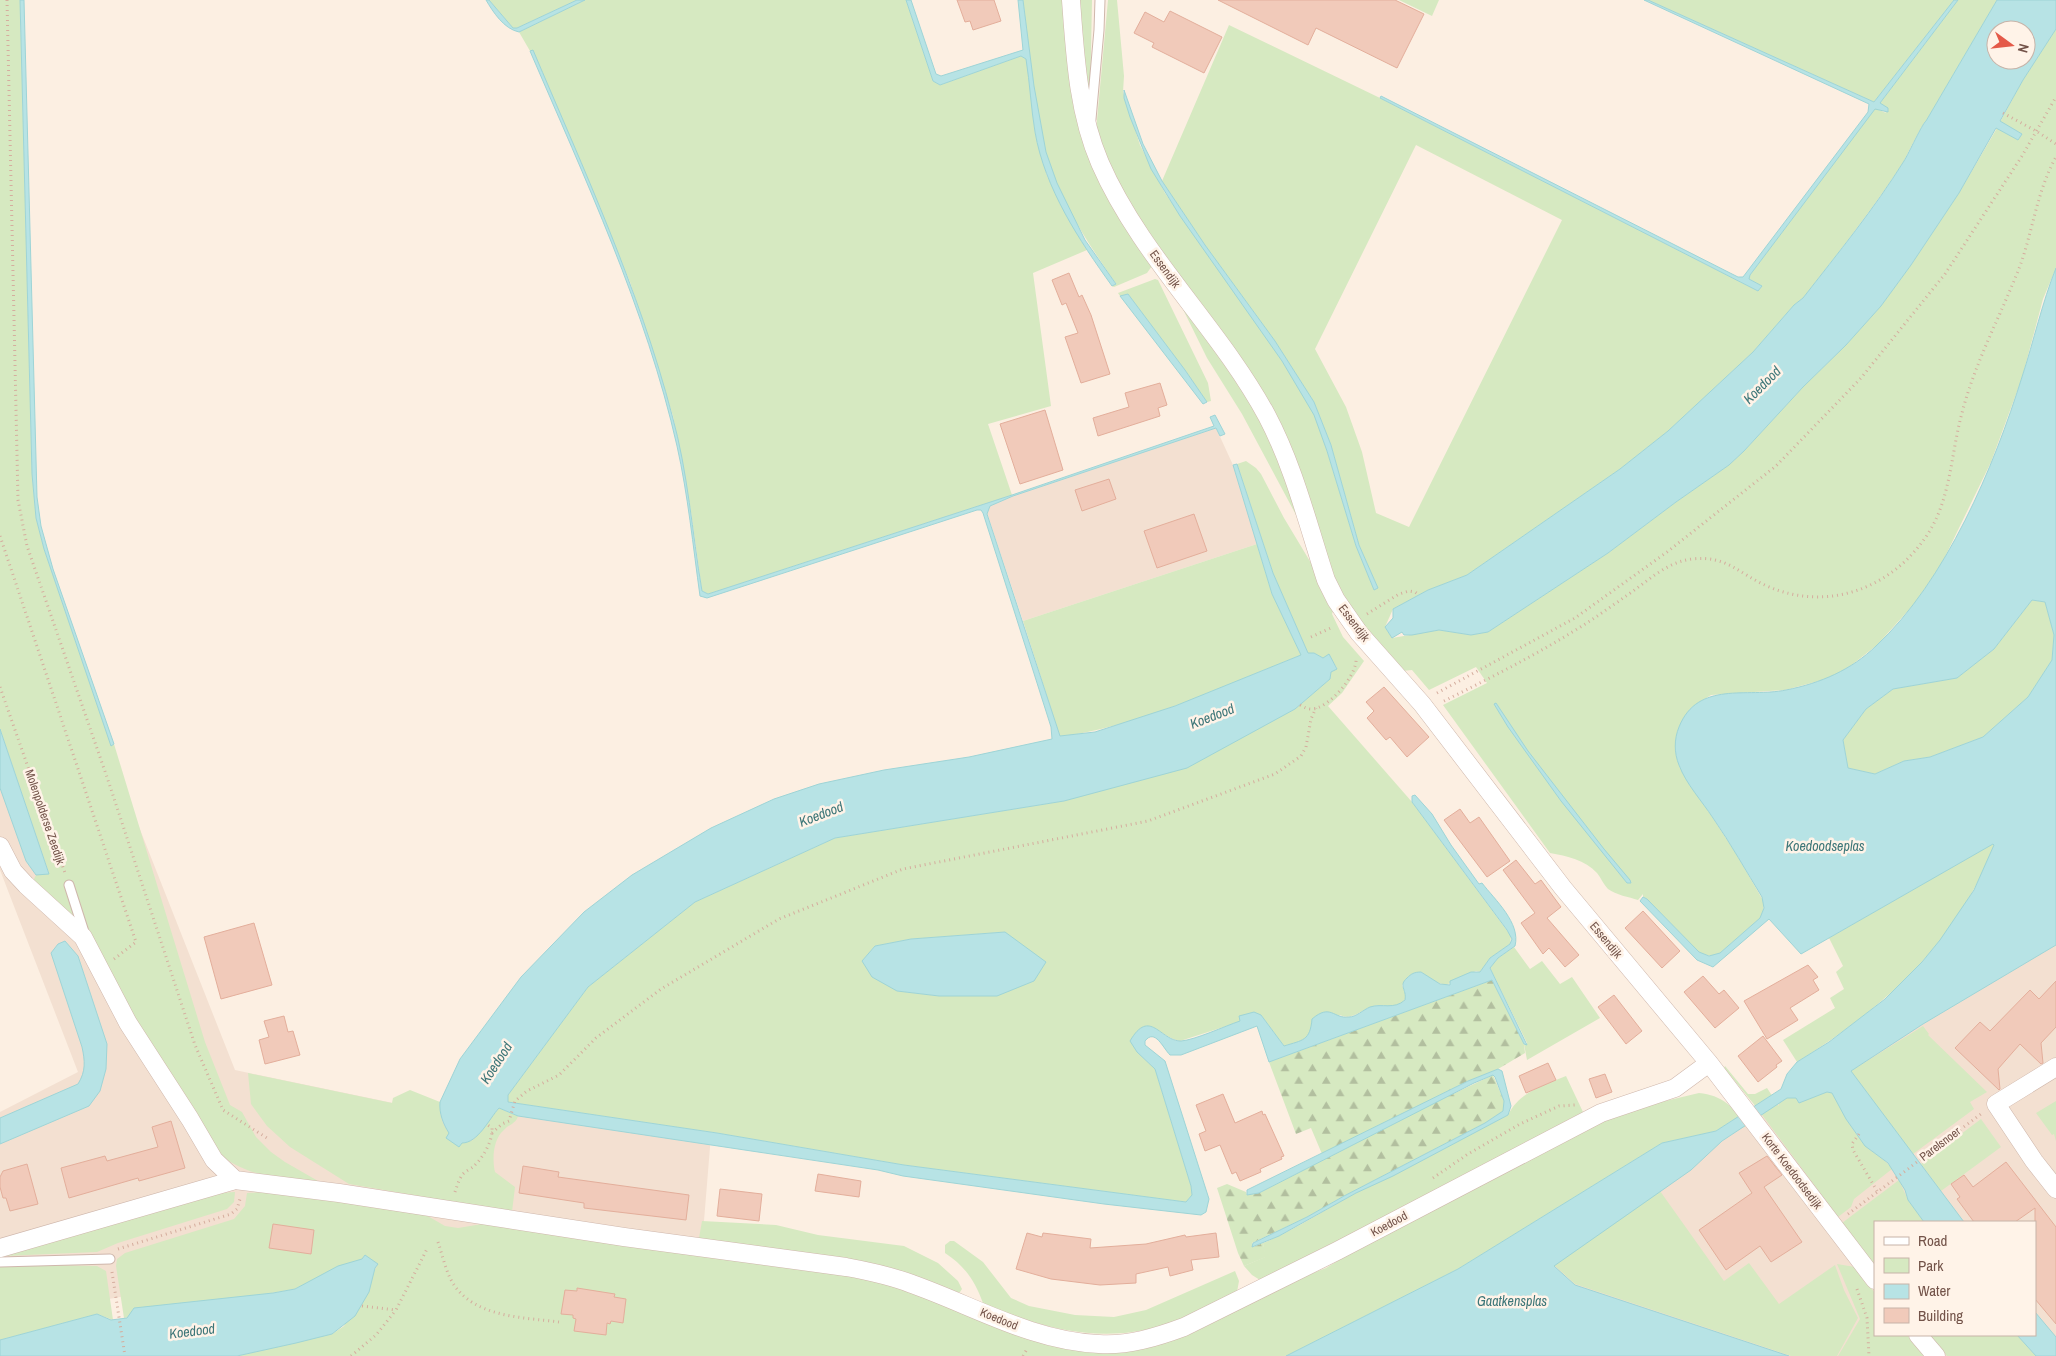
<svg xmlns="http://www.w3.org/2000/svg" width="2056" height="1356" viewBox="0 0 2056 1356" font-family="'Archivo Narrow',sans-serif">
  <style>
    .residential { fill: #f3e0d1; fill-rule: evenodd }
    .green { fill: #d6e9c1; fill-rule: evenodd }
    .forest { fill: url(#forest-firs) }
    .water { fill: #b7e3e5; stroke: #9ed4d6; fill-rule: evenodd }
    .building { fill: #f1caba; stroke: #e3ae9b }
    .lines { fill: none; stroke-linecap: round; stroke-linejoin: round }
    .lane-casing { stroke: #cfb7ac; stroke-width: 11 }
    .street-casing { stroke: #cfb7ac; stroke-width: 19 }
    .path { stroke: #d5ad9e; stroke-width: 3; stroke-dasharray: 1 4; stroke-linecap: butt }
    .lane { stroke: #fff; stroke-width: 9 }
    .street { stroke: #fff; stroke-width: 18 }
    .labels { text-anchor: middle; stroke-width: 5; stroke-linejoin: round; paint-order: stroke }
    .street-label { font-size: 12px; fill: #735349; stroke: #fff3e8 }
    .water-label { font-size: 14px; font-style: italic; fill: #3d7678; stroke: #fff3e8 }
  </style>
  <defs>
    <pattern id="forest-firs" width="22" height="20" patternUnits="userSpaceOnUse" patternTransform="scale(1.25)"><rect width="22" height="20" fill="#d6e9c1"/><path d="M5 1l3.5 6h-7zM16 11l3.5 6h-7z" fill="#b2bf9f"/></pattern>
  </defs>
  <rect width="100%" height="100%" fill="#fcefe2"/>
  <path class="residential" d="M1216,428L1233,465L1257,544L1023,621L987,513L990,506L1013,496Z
    M111,756L235,1070L393,1103L711,1135L693,1356L267,1270L0,1319V1112L78,1072L0,870V782Z
    M2056,922V1356H1294L1681,1164ZM1875,1222H2035V1335H1875Z"/>
  <path class="green" d="M0,0H20L32,474L36,518L44,549L111,745L114,744L205,1042L230,1105L242,1112L256,1137L271,1152L285,1162L318,1181C282,1177 254,1179 223,1157L170,1081L91,940L74,886L66,888L75,920L31,885L36,875L49,873L0,729Z
    M489,0H577L517,28H513Z
    M585,0H906L933,81L940,85L1021,56L1027,59L1035,133L1047,176L1087,250L1033,273L1051,406L988,424L1012,495L708,594L702,591L691,512L673,416L630,282L533,51H530L519,32Z
    M1023,0H1064L1070,74L1152,266L1147,273L1114,287L1112,286L1116,284C1088,243 1059,200 1045,152C1033,106 1029,48 1023,0Z
    M1078,0H1092L1090,102L1085,82Z
    M1108,0H1117L1124,76L1123,92L1140,145L1165,193L1260,328L1303,393L1315,415L1327,451L1356,546L1374,590L1378,588L1359,545L1331,445L1314,402L1275,341L1205,245L1162,181L1229,25L1380,98L1758,291L1762,286L1749,279L1750,275L1875,108L1886,113L1880,103L1958,0H1997L1926,121C1922,124 1908,153 1904,161C1873,209 1838,253 1803,298L1794,305L1753,352L1668,431L1620,469L1467,575L1428,590L1393,609L1385,627L1392,638L1439,630L1471,635L1488,632L1608,553L1676,502L1729,465L1744,451L1803,387L1846,345L1881,306L1911,265L1959,193L1997,128L2018,140L2022,134L2000,122L2023,80L2056,29V268L2043,299L2022,378L1991,462L1942,563L1915,603L1877,645L1844,671L1830,678L1785,690L1711,695L1691,708L1679,727L1675,750L1680,768L1735,852L1764,902L1763,911L1760,918L1720,953L1713,956L1701,954L1647,899L1643,897V894L1638,900C1629,897 1616,895 1608,889C1604,885 1601,878 1597,873C1585,860 1567,856 1550,853L1443,705L1487,683L1476,667L1429,690L1412,670L1402,671L1356,617L1337,584L1307,497L1115,180L1096,131ZM1416,145L1562,220L1409,527L1376,513L1362,452L1346,407L1315,349Z
    M1399,0H1439L1432,16Z
    M1648,0H1954L1874,102Z
    M1155,279L1158,280L1208,383L1211,401L1207,402L1185,370L1128,294L1120,296L1118,293Z
    M1172,287L1226,362L1269,435L1303,528L1242,414L1207,358Z
    M1246,461L1256,468L1261,474L1284,518L1317,573L1333,611L1332,614L1343,637L1364,661L1342,693L1328,706L1412,802L1511,936L1510,944L1490,958L1480,972L1476,971L1446,985L1435,982L1421,972L1402,985L1406,996C1402,1011 1384,1004 1374,1006C1361,1009 1353,1021 1340,1015L1311,1029C1307,1042 1295,1043 1284,1046L1261,1015L1180,1041C1169,1039 1161,1031 1151,1027L1137,1052L1155,1069L1191,1186L1192,1195L1186,1202L904,1165L717,1133L508,1102V1095L588,987L695,902L835,838L1064,801L1295,709L1330,679L1331,672L1337,668L1329,655L1323,658L1314,653H1308L1273,573L1237,464ZM1005,932L997,996H939L897,991L862,961L875,946L911,939Z
    M1257,544L1272,594L1301,655C1223,686 1144,725 1060,737L1023,621Z
    M2032,600L2045,602L2054,635L2052,660L2028,697L1983,737L1930,757L1904,761L1875,774L1848,768L1843,740L1866,709L1893,689L1957,678L1994,649Z
    M1992,844L1994,845C1957,943 1884,1008 1797,1062L1783,1040L1835,1008L1830,998L1844,989L1836,972L1843,966L1829,938Z
    M1514,947L1530,969L1542,961L1560,984L1572,977L1600,1018L1527,1060L1524,1044L1525,1045L1527,1043L1490,968L1498,958Z
    M1923,1026L1929,1034L1928,1035L1987,1092L1970,1102L1974,1109L1913,1154L1851,1071Z
    M1725,1066L1748,1094H1755L1767,1088L1779,1106V1103L1787,1098H1796L1799,1103L1827,1092L1832,1093C1842,1111 1852,1131 1866,1146C1874,1155 1886,1159 1892,1169L1854,1199L1851,1207L1838,1217L1757,1108L1724,1068Z
    M248,1073L392,1103L393,1098L410,1090L440,1102C439,1123 446,1132 462,1143L473,1140L499,1108L518,1116C516,1124 509,1124 504,1130C493,1139 492,1159 495,1172L515,1187L512,1212L349,1184L290,1147L267,1126L251,1104Z
    M1566,1076L1583,1112L1355,1233L1260,1280L1252,1275L1244,1266L1265,1257L1263,1243C1295,1230 1324,1210 1354,1194C1406,1167 1457,1142 1508,1115C1520,1091 1543,1086 1566,1076Z
    M1699,1093C1722,1095 1733,1107 1748,1125L1740,1129L1733,1120L1716,1131L1662,1143L1458,1269L1286,1356H237L332,1334L344,1326L378,1264L365,1255L362,1259L295,1289L124,1318L116,1266L117,1259L125,1253L234,1219L245,1206L247,1193L265,1192L342,1201L426,1215L445,1226L458,1228L482,1224L872,1279L930,1299L1002,1330L1033,1340L1108,1352L1326,1268L1362,1246L1590,1126L1657,1103Z
    M2056,1101V1141L2054,1134L2052,1135L2036,1113Z
    M1981,1119L2001,1147L1941,1191L1921,1164Z
    M1899,1180L1908,1200L1924,1222H1875V1266L1842,1223Z
    M1660,1191L1724,1281L1749,1263L1779,1304L1835,1265L1844,1290L1858,1318L1837,1356H1791L1575,1284L1554,1265Z
    M235,1192L234,1202L227,1209L118,1243L97,1252L3,1256L220,1193Z
    M702,1221L776,1225L818,1235L904,1246L938,1263L958,1281L962,1289L960,1292H957L916,1276L874,1264L699,1238Z
    M950,1241H954L983,1262L1011,1298L1029,1306L1075,1315L1114,1317L1146,1310L1235,1271L1239,1281L1237,1292C1212,1304 1187,1318 1160,1326C1101,1344 1038,1328 983,1303C975,1281 965,1266 945,1253V1245Z
    M1837,1264L1855,1267L1875,1293V1335H1907L1925,1356H1838L1860,1319Z
    M44,1265L97,1266L106,1271L113,1320L97,1314L0,1340V1267Z
    M1929,1335H2017L2036,1356H1947Z"/>
  <path class="forest" d="M1492,980L1524,1044L1525,1053L1498,1069L1468,1081L1322,1154L1311,1128L1296,1134L1269,1062Z
    M1493,1075L1504,1101L1503,1111L1485,1123L1344,1196L1307,1217L1252,1243L1253,1247L1263,1243L1266,1257L1244,1266L1238,1253L1217,1188L1227,1184L1246,1192L1247,1195L1259,1193L1419,1110Z"/>
  <path class="water" d="M20,0H24L37,497L41,526L53,569L114,744L111,746L44,549L36,518L32,474Z
    M486,0H489L513,28H517L577,0H585L519,32C504,29 493,12 486,0Z
    M906,0H911L936,74L941,76L1023,50L1018,0H1023L1034,86L1046,152L1057,183L1085,240L1116,284L1112,286C1079,240 1045,189 1035,132C1031,108 1030,84 1026,59L1021,56L940,85L933,81Z
    M1644,0H1648L1874,102L1954,0H1958L1880,103L1888,108V112L1875,109L1750,275L1749,279L1762,286L1758,291L1380,98L1381,96L1738,277H1743L1868,112L1869,104Z
    M1997,0H2056V29L2023,80L2000,121L2022,134L2018,140L1996,128L1959,193L1911,265L1881,306L1846,345L1803,387L1744,451L1729,465L1676,502L1608,553L1488,632L1471,635L1439,630L1412,635H1404L1402,632L1392,638L1385,627L1393,618V609L1428,590L1467,575L1620,469L1668,431L1753,352L1794,305L1803,298C1838,253 1874,209 1904,161C1909,153 1922,124 1926,121ZM1996,30H2026V60H1996Z
    M533,50C584,170 639,289 672,415C688,472 692,532 702,591L708,594L1012,495L1214,426L1210,417L1215,415L1225,434L1220,436L1216,428L1013,496L990,506L987,514L1060,736L1095,732L1175,706L1301,655L1272,594L1233,465L1237,464L1273,573L1308,653H1314L1323,658L1329,654L1337,669L1331,672L1330,679L1295,709L1187,768L1064,801L835,838L695,902L588,987L508,1095V1102L717,1133L904,1165L1186,1202L1192,1195L1191,1186L1155,1069L1137,1052L1130,1041C1150,1007 1160,1041 1181,1041C1195,1040 1225,1026 1240,1021L1239,1016L1254,1012L1261,1015L1284,1046C1303,1040 1310,1041 1312,1019C1331,1003 1333,1019 1349,1017C1356,1017 1363,1010 1370,1007C1382,1003 1394,1010 1405,1000C1407,989 1398,986 1407,978C1411,974 1414,972 1421,972L1440,984L1450,985V981L1471,972H1480L1490,958L1510,944L1512,939L1507,930L1412,802V796L1415,795L1432,814L1451,845L1479,884L1482,883C1495,900 1521,923 1515,946L1498,958L1490,968L1527,1045L1524,1044L1492,980L1269,1062L1257,1026L1181,1055H1170C1163,1048 1155,1028 1145,1041V1045L1165,1061L1209,1199L1206,1212L1201,1215L1104,1204L903,1176L878,1170L518,1116L499,1108C489,1119 478,1143 462,1143L459,1147L446,1138L449,1133C443,1124 439,1113 440,1102L460,1059L521,977L584,912L632,875L711,828L774,799L819,784L884,770L969,757L1052,739L1051,727L983,513L981,510H977L707,598L700,596C693,546 688,495 677,446C646,309 585,179 530,51Z
    M1124,90L1143,144L1162,181L1205,245L1275,341L1314,402L1331,445L1359,545L1378,588L1374,590L1356,546L1327,451L1314,415L1282,361L1180,216L1151,169L1130,117L1124,98Z
    M2056,268V945L1923,1024L1851,1071L1964,1222H1924L1908,1200L1905,1190L1888,1163L1865,1146L1846,1119L1832,1093L1827,1092L1799,1103L1796,1098H1787L1722,1141L1691,1170L1554,1266L1575,1285L1789,1356H1286L1458,1269L1662,1143L1716,1131L1781,1089L1787,1074L1797,1062L1829,1042L1885,999L1922,962L1940,940L1974,890L1994,845L1993,844L1801,954L1769,919L1713,967L1697,960L1640,901L1643,897L1647,899L1699,952L1709,956L1720,953L1760,918L1764,908L1762,897C1746,871 1731,844 1713,818C1702,801 1686,784 1679,765C1674,753 1674,739 1679,727C1698,680 1747,698 1786,690C1821,683 1851,670 1876,646C1946,581 1994,467 2022,377C2034,340 2042,303 2056,268ZM2032,600L2045,602L2054,635L2052,660L2028,697L1983,737L1930,757L1904,761L1875,774L1848,768L1843,740L1866,709L1893,689L1957,678L1994,649Z
    M1128,294L1185,370L1207,402L1203,404L1120,296Z
    M1496,703L1528,751L1604,849L1630,880L1631,883H1627L1561,801L1508,727L1494,704Z
    M0,729L49,874L36,875L26,861L0,788Z
    M1005,932L1046,962L1034,981L997,996H939L897,991L872,977L862,961L875,946L911,939Z
    M65,941L78,956L107,1044L106,1069L100,1091L89,1106L0,1144V1118L78,1084C86,1071 85,1061 82,1047L51,953L58,944Z
    M1498,1069L1502,1071L1511,1106L1508,1115L1393,1176L1356,1193L1279,1236L1252,1247L1253,1243L1307,1217L1344,1196L1485,1123L1503,1111L1504,1101L1495,1077L1493,1075L1474,1083L1259,1193L1247,1195V1190L1468,1081Z
    M365,1255L378,1264L375,1268L369,1292L355,1316L332,1334L296,1343L237,1356H0V1340L97,1314L111,1320L127,1318L134,1308L273,1293L295,1289L338,1266L362,1259Z
    M2035,1312L2056,1337V1356H2036L2017,1335H2035Z"/>
  <path class="building" d="M957,0H994L1001,21L973,30L970,21L965,22Z
    M1218,0H1395L1424,14L1397,68L1316,28L1308,45Z
    M1170,11L1222,37L1204,73L1152,47L1154,43L1134,33L1145,12L1164,22Z
    M1069,273L1079,297L1082,295L1091,315L1110,374L1081,383L1065,337L1078,333L1066,303L1062,305L1052,280Z
    M1160,383L1167,405L1158,408L1160,416L1098,436L1093,418L1129,407L1125,393Z
    M1045,410L1063,470L1020,484L1000,424Z
    M1109,479L1116,499L1082,511L1075,490Z
    M1194,514L1207,551L1157,568L1144,531Z
    M1384,687L1429,737L1407,757L1390,737L1386,740L1367,718L1374,711L1366,702Z
    M1460,809L1470,823L1479,817L1510,861L1487,877L1444,820Z
    M1516,860L1535,884L1541,880L1561,907L1547,918L1579,955L1565,967L1549,948L1543,954L1521,923L1535,913L1503,870Z
    M1643,911L1680,951L1662,968L1625,928Z
    M254,923L272,985L221,999L204,937Z
    M1808,965L1818,977L1813,980L1819,990L1790,1008L1798,1020L1767,1039L1744,1001Z
    M1703,976L1719,994L1724,990L1739,1008L1715,1028L1684,992Z
    M2056,981V1027L2041,1043L2043,1063L2041,1064L2020,1044L1998,1069L2000,1089L1999,1090L1955,1048L1980,1022L1990,1031L2030,990L2039,999Z
    M1614,995L1642,1031L1626,1044L1598,1007Z
    M284,1016L288,1032L293,1031L300,1055L265,1064L259,1040L269,1037L264,1021Z
    M1763,1036L1782,1061L1776,1065L1777,1067L1758,1082L1738,1056Z
    M1548,1063L1556,1080L1526,1093L1519,1076Z
    M1605,1074L1612,1092L1596,1098L1589,1079Z
    M1223,1094L1235,1123L1262,1111L1263,1115L1265,1114L1284,1156L1281,1157L1282,1159L1260,1169L1261,1172L1240,1181L1236,1172L1232,1174L1220,1145L1205,1151L1199,1134L1206,1131L1196,1105Z
    M171,1121L185,1168L139,1181L138,1178L69,1198L61,1168L105,1156L107,1161L158,1147L152,1127Z
    M1767,1156L1782,1175L1764,1187L1802,1242L1771,1262L1760,1246L1726,1270L1699,1230L1752,1193L1739,1173Z
    M2006,1162L2056,1227V1324L2035,1299V1208L2015,1222H1974L1957,1199L1960,1197L1951,1184L1964,1175L1973,1187Z
    M27,1164L38,1204L10,1211L6,1198H3L0,1187V1177L3,1171Z
    M523,1166L559,1172L558,1177L689,1195L686,1220L584,1208V1203L519,1193Z
    M818,1174L861,1181L859,1197L815,1191Z
    M720,1189L762,1194L759,1221L717,1216Z
    M273,1224L314,1230L311,1254L269,1248Z
    M1027,1233L1042,1237L1043,1233L1091,1239L1090,1248L1146,1244L1185,1235L1186,1237L1216,1233L1219,1257L1191,1260L1193,1270L1170,1276L1168,1267L1136,1274V1283L1100,1285L1051,1279L1016,1269Z
    M577,1288L615,1294L614,1297L626,1299L623,1323L611,1321L610,1324L607,1323L606,1335L574,1331L576,1319L573,1318V1315L561,1314L565,1290L577,1291Z"/>
  <g class="lines">
    <g class="lane-casing">
      <path id="lane" d="M1091,119L1099,30L1100,0
        M69,885L85,935
        M0,1262L110,1259"/>
    </g>
    <g class="street-casing">
      <path id="street" d="M1071,0C1075,55 1078,112 1100,163C1141,257 1219,327 1267,416C1294,467 1308,525 1326,580L1336,600L1359,633L1422,704L1563,888L1709,1063L1875,1280
        M0,846L13,871L26,885L83,937L128,1023L190,1119L214,1160L235,1180
        M2056,1067L1996,1104L2034,1161L2056,1189
        M0,1248L235,1180L339,1193L624,1237L846,1267C868,1271 891,1276 912,1284C974,1306 1032,1341 1099,1344C1128,1346 1157,1337 1184,1327L1337,1251L1601,1113L1675,1088L1709,1063
        M1918,1335L1936,1356"/>
    </g>
    <path class="path" d="M7,0L18,500L27,546L109,783L195,1045L223,1110L267,1138
      M2003,113L2036,131L2056,144
      M0,536L136,942L114,959
      M1367,614L1399,594L1409,591L1415,592L1419,595
      M1311,637L1333,627
      M0,687L65,873
      M1437,693L1575,618L1667,552L1776,466L1861,378L1945,274L2022,156L2056,97
      M1444,701C1488,679 1532,657 1574,631C1592,620 1609,608 1626,596C1647,582 1666,562 1692,559C1727,555 1739,574 1767,586C1828,613 1894,588 1929,532C1951,497 1951,453 1962,413C1975,362 2001,315 2020,266C2033,230 2037,191 2056,157
      M1300,705C1304,707 1307,709 1311,709C1329,709 1358,674 1356,658
      M492,1133L502,1124L509,1121L515,1101L527,1091L559,1075L596,1038L661,989L779,919L903,869L1148,821L1275,774L1301,756L1306,747L1311,719L1316,708
      M1859,1134L1852,1144L1853,1150L1877,1191
      M1433,1178L1468,1154L1520,1124L1559,1106L1575,1105
      M455,1192C457,1186 459,1179 463,1174C466,1171 470,1169 473,1167C483,1158 493,1141 492,1128L486,1124
      M1848,1214L1981,1114
      M438,1242C442,1254 445,1267 450,1278C470,1318 522,1317 559,1322
      M118,1249L231,1214L237,1209L240,1199
      M112,1272L125,1356
      M1857,1289L1867,1318L1869,1356
      M362,1306L396,1310L427,1249
      M351,1356L376,1335L396,1310
      M1023,1356L1027,1349"/>
    <use href="#lane" class="lane"/>
    <use href="#street" class="street"/>
  </g>
  <g class="labels">
    <g class="street-label">
      <text transform="translate(1165 269) rotate(54)" y="4">Essendijk</text>
      <text transform="translate(1354 623) rotate(53)" y="4">Essendijk</text>
      <text transform="translate(45 817) rotate(71)" y="4">Molenpolderse Zeedijk</text>
      <text transform="translate(1606 940) rotate(50)" y="4">Essendijk</text>
      <text transform="translate(1940 1144) rotate(-37)" y="4">Parelsnoer</text>
      <text transform="translate(1792 1171) rotate(53)" y="4">Korte Koedoodsedijk</text>
      <text transform="translate(1389 1224) rotate(-28)" y="4">Koedood</text>
      <text transform="translate(999 1319) rotate(22)" y="4">Koedood</text>
    </g>
    <g class="water-label">
      <text transform="translate(1762 385) rotate(-45)" y="5">Koedood</text>
      <text transform="translate(1212 716) rotate(-21)" y="5">Koedood</text>
      <text transform="translate(821 814) rotate(-21)" y="5">Koedood</text>
      <text x="1825" y="851">Koedoodseplas</text>
      <text transform="translate(496 1063) rotate(-57)" y="5">Koedood</text>
      <text x="1512" y="1306">Gaatkensplas</text>
      <text transform="translate(192 1331) rotate(-7)" y="5">Koedood</text>
    </g>
  </g>
  <rect x="1874" y="1221" width="162" height="115" fill="#fff3e8" stroke="#c7b3a8"/>
  <rect x="1884" y="1237" width="25" height="8" fill="#ffffff" stroke="#c7b3a8"/>
  <text x="1918" y="1246" font-size="15" fill="#735349">Road</text>
  <rect x="1884" y="1258" width="25" height="15" fill="#d6e9c1" stroke="#c7b3a8"/>
  <text x="1918" y="1271" font-size="15" fill="#735349">Park</text>
  <rect x="1884" y="1284" width="25" height="15" fill="#b7e3e5" stroke="#c7b3a8"/>
  <text x="1918" y="1296" font-size="15" fill="#735349">Water</text>
  <rect x="1884" y="1308" width="25" height="15" fill="#f1caba" stroke="#c7b3a8"/>
  <text x="1918" y="1321" font-size="15" fill="#735349">Building</text>
  <g transform="translate(2011 45) rotate(105)"><circle r="24" fill="#fff3e8" stroke="#c7b3a8"/>
  <path d="M0-4L9 19L0 12L-9 19Z" fill="#e45a49"/>
  <text y="-8" font-size="14" font-weight="bold" text-anchor="middle" fill="#735349">N</text>
  </g>
</svg>
